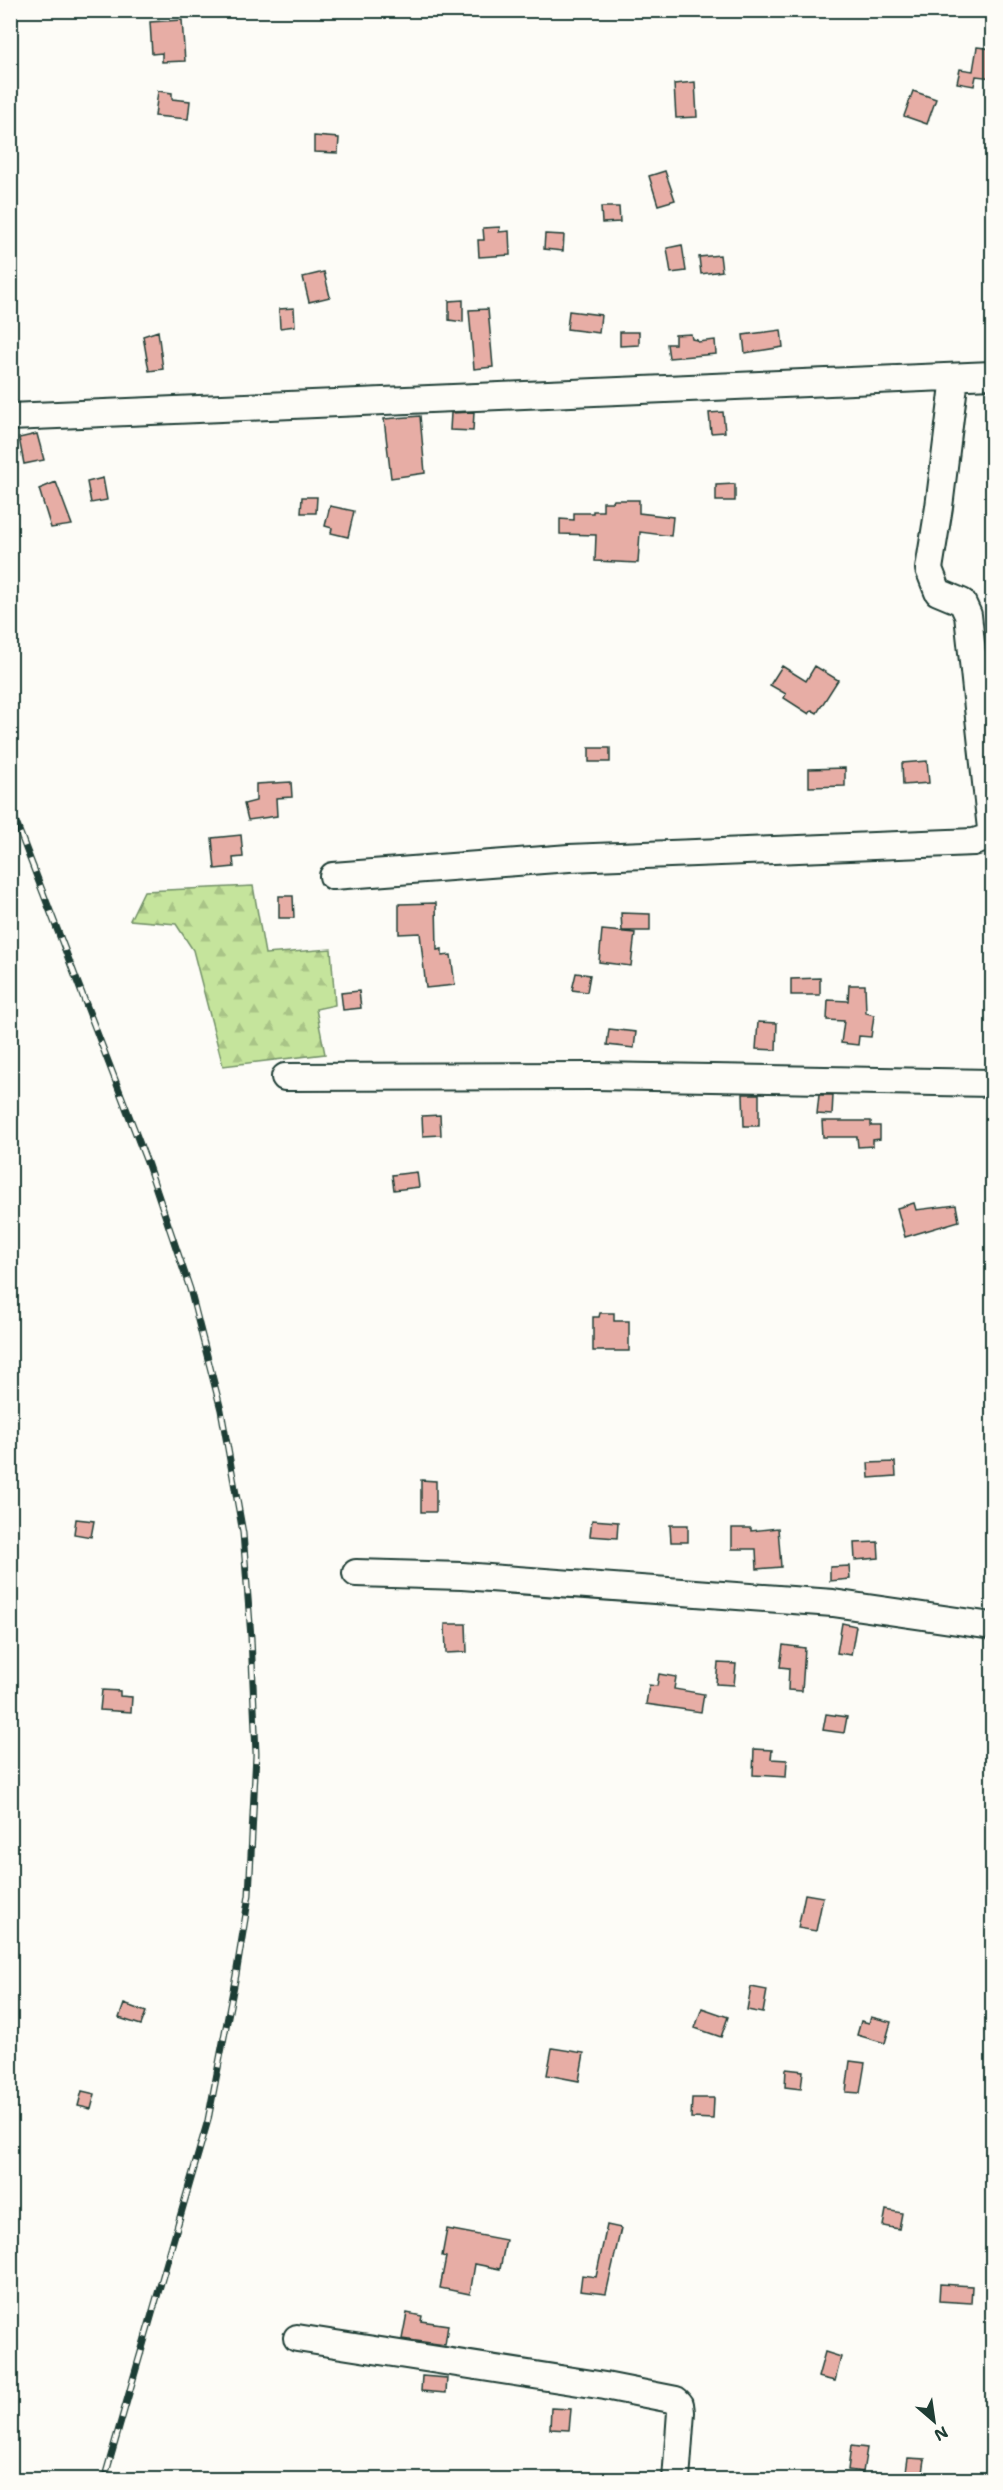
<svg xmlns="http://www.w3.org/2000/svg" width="1003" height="2490" viewBox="0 0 1003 2490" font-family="'Shantell Sans',sans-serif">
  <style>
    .forest { fill: url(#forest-firs); stroke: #729068; stroke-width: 1.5 }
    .building { fill: #e7ada5; stroke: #1f3d34; stroke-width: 1.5 }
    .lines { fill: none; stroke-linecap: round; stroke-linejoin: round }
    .minor-casing { stroke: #1f3d34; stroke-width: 30 }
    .minor { stroke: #fdfcf7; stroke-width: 26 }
    .rail-casing { stroke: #1f3d34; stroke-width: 7 }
    .rail { stroke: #fdfcf7; stroke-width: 4.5; stroke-dasharray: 14; stroke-linecap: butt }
  </style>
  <defs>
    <pattern id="forest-firs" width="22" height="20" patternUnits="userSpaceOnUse" patternTransform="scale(1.5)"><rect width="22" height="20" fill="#c5e49c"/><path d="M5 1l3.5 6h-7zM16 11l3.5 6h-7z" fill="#a9c487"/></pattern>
  </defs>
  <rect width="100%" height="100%" fill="#fdfcf7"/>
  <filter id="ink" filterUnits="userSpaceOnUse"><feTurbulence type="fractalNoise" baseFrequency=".0167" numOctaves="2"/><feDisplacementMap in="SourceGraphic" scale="12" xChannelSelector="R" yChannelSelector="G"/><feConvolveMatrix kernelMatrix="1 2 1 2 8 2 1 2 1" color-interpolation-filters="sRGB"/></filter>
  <g filter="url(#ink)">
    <path class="forest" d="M253,886L265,954L331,949L335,1005L316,1009L325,1054L223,1066L193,950L176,924L130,920L144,891Z"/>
    <path class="building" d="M182,20L185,61L162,62V53L152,54L150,22Z
      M977,47L993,49V78L976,76L974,86L957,83L960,69L973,71Z
      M695,82L697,117L676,118L674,84Z
      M158,91L172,93V99L190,101L188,119L155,116Z
      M913,91L936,99L927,124L904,116Z
      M314,136L339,138L338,153L314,152Z
      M665,171L675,200L658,205L649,176Z
      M601,207H619L620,222L602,223Z
      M500,227L499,232L509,231L510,255L479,257L478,240H484L483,228Z
      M545,234L564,235L563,251L544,249Z
      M682,245L686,271L671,273L667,248Z
      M720,255L722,271L701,274L699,257Z
      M324,272L330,297L309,302L303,277Z
      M463,300V322L449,320V301Z
      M294,308L295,326L280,328L279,309Z
      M488,309L493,367L474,369L469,310Z
      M569,311L601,315L599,333L567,329Z
      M781,330L783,347L745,353L743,335Z
      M158,331L163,369L149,371L143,336Z
      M620,332H639V345L620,346Z
      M691,334L692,339L697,340L698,342L715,340L716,354L669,358L667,344H675V335Z
      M474,412L473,431L450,430L451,413Z
      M723,412L725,432L711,433L709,413Z
      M420,416L425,473L391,478L384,419Z
      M37,434L44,460L24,464L19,438Z
      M103,478L107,500L91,503L87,482Z
      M56,482L72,525L51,528L39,489Z
      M735,484V501H716V485Z
      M302,497H317L316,513H301Z
      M614,500H639V513L673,517L671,536L640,532L638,563L595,561L596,535L560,534V519L574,520V513H593V511H603V502H613Z
      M330,506L354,511L348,537L331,533L332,528L325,526Z
      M782,666L806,681L815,666L838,680L817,713L812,710L809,714L784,698L786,694L770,685Z
      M589,748H610V762H589Z
      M927,761L929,783L903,785L902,763Z
      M845,768V786L809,787V769Z
      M291,782L292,797L276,798L277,816L248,820L244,804L256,801V784Z
      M241,835L243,857L233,858L234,867L215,869L212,838Z
      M279,896H293L294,918H279Z
      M436,903L437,950L442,949V956L451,955L455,985L426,988L420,933L399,934V904Z
      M621,913L650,914V931H622Z
      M602,930L635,933L631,966L599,962Z
      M576,973L590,975L587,992L572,990Z
      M820,978V995H791V979Z
      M849,985H865L866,1013L874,1015L871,1037L859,1036L858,1045L841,1043L844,1021L827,1020L828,1000L848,1001Z
      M359,991L361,1008L343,1010L341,993Z
      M758,1022L777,1023L776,1050L756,1049Z
      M609,1029L636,1032L634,1048L607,1045Z
      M743,1094H759V1126H744Z
      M819,1095H833L832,1115L817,1114Z
      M440,1115L441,1135L423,1136L422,1116Z
      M822,1121H871V1126H880V1139L873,1140V1146L858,1147L857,1137H823Z
      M417,1172L419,1187L394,1190L392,1175Z
      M914,1203L916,1210L956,1205L959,1221L905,1237L897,1208Z
      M600,1313H614V1321H629V1351H593V1317H599Z
      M895,1462L896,1476L869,1478L868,1463Z
      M421,1480L436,1481V1512H421Z
      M76,1519L94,1521L91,1537L74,1534Z
      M592,1520L618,1522L617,1538L590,1536Z
      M670,1525H688V1542H671Z
      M732,1528H751V1531L778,1528L781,1567L757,1569L756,1549H732Z
      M878,1542L879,1558L855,1560L854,1543Z
      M849,1566L850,1579L830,1581V1567Z
      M842,1623L856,1626L851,1655L837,1653Z
      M445,1624H466L467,1652L446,1653Z
      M783,1645L805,1648L802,1691L788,1690L789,1668L780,1667Z
      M718,1663L736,1664L734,1685L716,1684Z
      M659,1674L676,1677L674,1689L704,1694L701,1712L646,1704L649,1685L657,1686Z
      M102,1690L120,1691V1696L132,1697L131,1712L100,1710Z
      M826,1714L847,1717L844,1733L823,1730Z
      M754,1749L772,1750L771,1759L787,1760L786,1777L753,1775Z
      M805,1894L823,1897L816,1931L798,1928Z
      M751,1987L767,1990L763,2013L747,2010Z
      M124,2004L146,2012L141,2025L119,2018Z
      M702,2008L728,2017L721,2037L695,2028Z
      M871,2017L891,2022L885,2043L857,2035L861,2021L869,2023Z
      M552,2048L584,2053L579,2081L547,2075Z
      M850,2061L865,2063L860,2093L846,2092Z
      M786,2069L803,2071L801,2089L785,2087Z
      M82,2091L95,2094L91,2109L78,2106Z
      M692,2098H714L713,2119L691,2118Z
      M886,2210L902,2213L899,2229L883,2226Z
      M607,2225L621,2228L606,2294L580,2291L582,2275L596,2277Z
      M447,2229L506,2240L500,2269L475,2264L470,2294L440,2288L446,2257L442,2256Z
      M940,2284L972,2286L971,2303L939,2301Z
      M407,2313L422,2316L421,2321L448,2325L445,2345L402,2339Z
      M825,2352L841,2357L835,2381L818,2377Z
      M422,2376L447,2378L446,2393L421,2391Z
      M551,2408L571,2409L569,2430L550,2429Z
      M851,2446L867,2448L863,2472L848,2470Z
      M908,2458L925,2459L923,2473L906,2472Z"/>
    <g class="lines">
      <g class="minor-casing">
        <path id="minor" d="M10,417L992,375
          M333,876L569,858L974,842L987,838L991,829L968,615L962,602L938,592L929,569L939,507L955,377
          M285,1077L594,1076L992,1083
          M356,1573L462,1576L833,1603L992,1626
          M297,2338L605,2386L676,2400L680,2404L681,2412L676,2480"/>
      </g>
      <use href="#minor" class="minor"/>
      <g class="rail-casing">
        <path id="rail" d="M10,807L148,1165L190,1289L221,1410L243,1533L251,1637L256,1754L249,1895L236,1975L208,2120L104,2480"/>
      </g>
      <use href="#rail" class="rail"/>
    </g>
  </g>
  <rect width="1003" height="2490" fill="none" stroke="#fdfcf7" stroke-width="36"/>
  <rect x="18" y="18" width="967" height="2454" fill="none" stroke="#1f3d34" stroke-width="2" filter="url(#ink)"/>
  <g transform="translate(934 2421) rotate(151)" stroke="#fdfcf7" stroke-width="4.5" paint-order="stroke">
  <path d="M0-4.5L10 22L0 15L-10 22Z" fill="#1f3d34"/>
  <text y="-9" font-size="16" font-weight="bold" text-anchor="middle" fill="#1f3d34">N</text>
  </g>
</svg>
